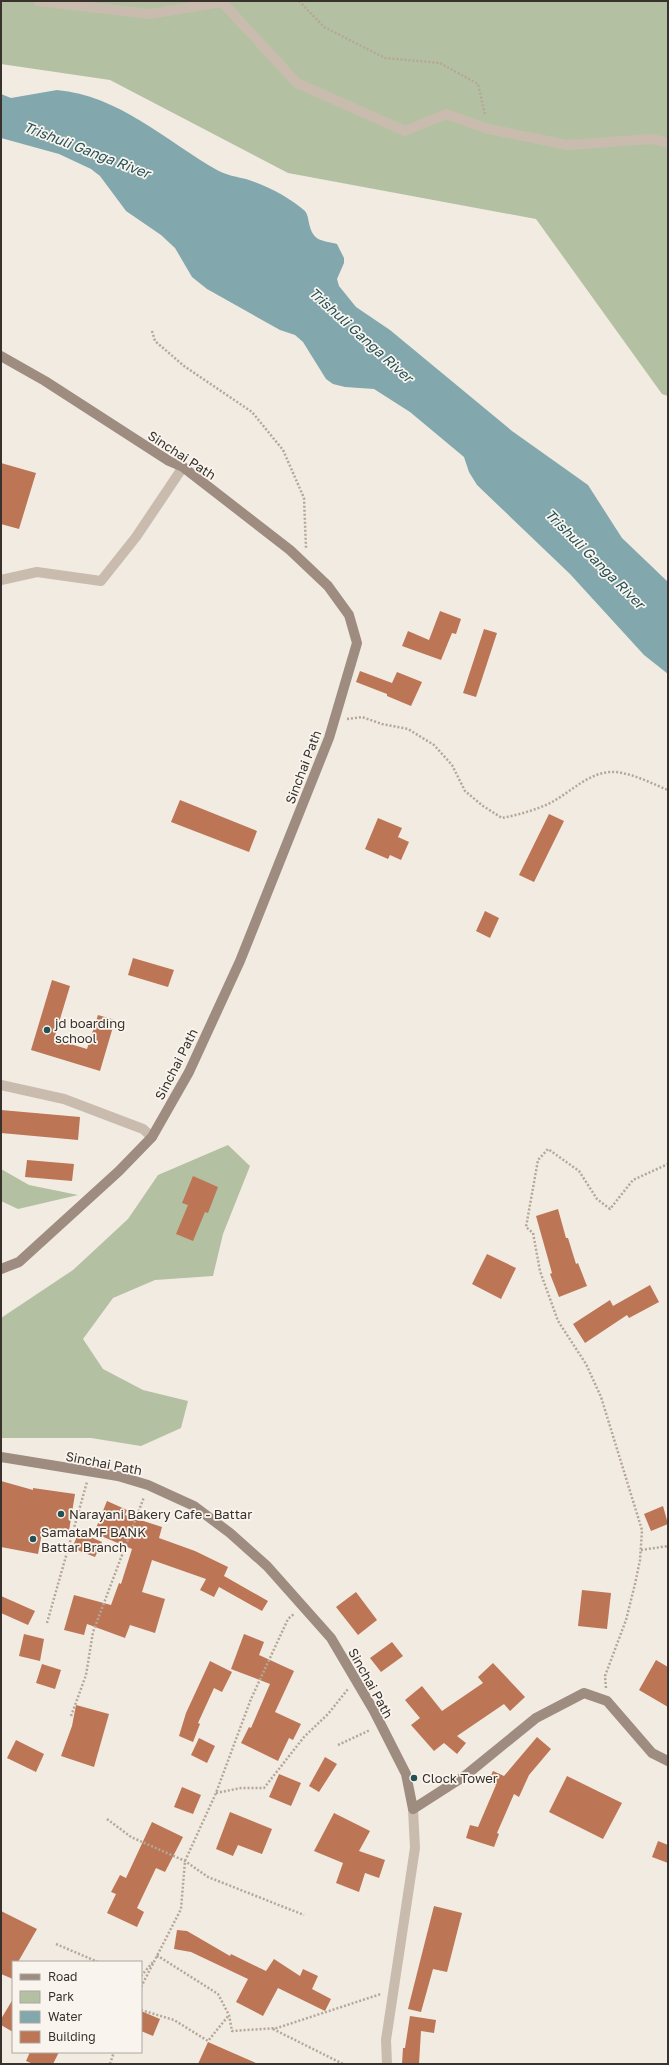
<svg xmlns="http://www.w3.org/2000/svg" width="669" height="2065" viewBox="0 0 669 2065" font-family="'Golos Text',sans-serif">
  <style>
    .green { fill: #b4c0a2 }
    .water { fill: #82a8ad }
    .building { fill: #bc7555 }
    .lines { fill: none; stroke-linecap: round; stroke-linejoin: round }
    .path { stroke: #b5a798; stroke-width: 2.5; stroke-dasharray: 2 2; stroke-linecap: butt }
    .street { stroke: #c9bcae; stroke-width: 10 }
    .secondary { stroke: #9d8c7f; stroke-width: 10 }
    .poi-dot { fill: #245057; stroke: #f9f5ee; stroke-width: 1.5 }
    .labels { text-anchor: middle; stroke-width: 3.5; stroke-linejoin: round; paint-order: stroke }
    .street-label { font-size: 13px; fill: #38312c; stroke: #f9f5ee }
    .poi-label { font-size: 13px; fill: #38312c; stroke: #f9f5ee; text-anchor: start }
    .water-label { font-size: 14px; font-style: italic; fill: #245057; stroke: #f9f5ee }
  </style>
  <rect width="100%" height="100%" fill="#f2ebe1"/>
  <path class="green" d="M1,1H668V396L662,394L536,219L288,173L110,80L1,64Z
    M228,1145L250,1166L223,1234L213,1276L155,1280L113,1298L83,1339L103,1369L143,1390L188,1401L181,1428L141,1446L91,1438H1V1318L73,1270L128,1219L158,1175Z
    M1,1169L29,1185L78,1195L18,1209L1,1201Z"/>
  <path class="water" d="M57,90C118,95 166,141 217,170C226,175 237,177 246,179C267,186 289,197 305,211C308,215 308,219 309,223C313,242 322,240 337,244L344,258V263L337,279L339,286L356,307L390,330L512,431L588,485L622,538L668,582V674L644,655L570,574L477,485L469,472L464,457L410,412L374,389L345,387L333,384L326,379L303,342L295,335L280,330L207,289L192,277L175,248L161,235L126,211L100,176L91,169L59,154L1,138V94L11,98Z"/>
  <path class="building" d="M1,463L36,473L19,529L1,524Z
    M440,611L461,619L456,634L452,633L441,660L402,646L408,631L429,640Z
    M484,629L497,633L476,697L463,693Z
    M360,671L392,683L397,672L422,682L411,706L387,696V694L356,682Z
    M180,800L257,831L249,852L171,822Z
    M549,814L564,821L534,882L519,875Z
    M378,818L402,828L398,837L409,842L401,860L390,855L388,859L365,849Z
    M485,911L499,918L490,938L476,931Z
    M133,958L174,970L168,987L128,975Z
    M52,980L70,986L54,1039L87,1049L98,1015L115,1020L100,1071L31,1050Z
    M1,1110L80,1117L78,1140L1,1133Z
    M27,1160L74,1164L72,1181L25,1177Z
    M193,1176L218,1187L208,1213L205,1212L193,1241L176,1234L188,1205L182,1203Z
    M558,1209L566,1238H568L576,1264L578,1263L587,1286L559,1297L550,1274L552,1273L536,1216Z
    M487,1254L516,1268L501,1299L472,1284Z
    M650,1285L659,1302L629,1318L627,1315L585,1343L573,1324L610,1300L613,1306Z
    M1,1481L33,1490V1488L75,1494L68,1537L42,1533L38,1554L1,1547Z
    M107,1501L127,1510L125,1515L162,1527L159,1538L195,1551L228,1567L224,1576L268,1601L262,1611L219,1587L214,1597L200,1590L206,1579L152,1560L142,1592L165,1599L155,1633L130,1625L125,1638L87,1624L84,1635L64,1630L74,1595L111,1605L119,1583L121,1584L132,1549L94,1533Z
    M663,1506L668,1524L651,1531L644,1514Z
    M79,1532L102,1542L95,1557L72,1548Z
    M582,1590L611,1593L607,1629L578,1626Z
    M356,1592L377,1620L358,1635L336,1607Z
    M1,1596L35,1611L28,1625L1,1613Z
    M24,1634L44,1639L40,1661L19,1656Z
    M244,1634L264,1642L259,1655L294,1671L275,1712L301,1724L293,1740L289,1738L278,1761L241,1743L249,1727L251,1728L270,1684L231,1669Z
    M392,1642L403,1656L381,1672L370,1658Z
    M656,1660L668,1667V1707L639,1690Z
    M210,1661L232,1672L222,1692L214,1688L198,1723L200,1724L193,1742L179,1736L186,1713Z
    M493,1663L525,1697L510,1711L504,1704L457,1736L466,1743L457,1754L444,1743L434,1751L411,1725L420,1718L405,1700L422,1686L442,1711L483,1683L478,1677Z
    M42,1664L61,1670L55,1689L36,1683Z
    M76,1705L109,1714L94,1767L61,1756L72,1726Z
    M537,1737L551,1749L529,1775L519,1797L514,1794L497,1833L499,1834L494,1847L466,1838L470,1825L478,1827L496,1785L488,1782L493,1771L504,1776Z
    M199,1738L215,1746L207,1763L191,1755Z
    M16,1740L44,1754L36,1772L7,1758Z
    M325,1757L337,1764L319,1792L309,1786Z
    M279,1774L301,1783L291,1806L269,1797Z
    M567,1776L622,1803L603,1839L549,1812Z
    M182,1787L201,1795L193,1814L174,1807Z
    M230,1812L272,1829L262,1854L238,1845L233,1856L216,1849Z
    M334,1813L370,1831L359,1851L385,1860L379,1878L365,1873L359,1892L336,1883L343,1863L314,1851Z
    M152,1822L183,1837L165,1872L156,1868L137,1908L144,1912L137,1927L107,1913L116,1894L111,1892L120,1875L126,1878Z
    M658,1841L668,1845V1863L652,1857Z
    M434,1906L462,1913L447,1972L433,1969L421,2012L408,2009Z
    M1,1911L37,1929L18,1962H13V1979L1,1974Z
    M177,1930L187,1931L230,1956L231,1954L266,1971L274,1959L300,1976L303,1969L318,1976L312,1989L331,1999L325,2011L278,1988L263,2016L236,2002L248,1979L191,1952L174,1949Z
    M13,1999V2032L1,2025V2019Z
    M141,2011L160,2019L153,2036L141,2031Z
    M410,2016L436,2020L434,2033L421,2031L419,2064H402L403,2048H405Z
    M208,2042L258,2064H198Z
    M30,2052H59L53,2064H33L26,2061Z"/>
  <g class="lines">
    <path class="path" d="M299,1L324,27L385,58L440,63L478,84L485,115
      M152,331L155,341L184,366L252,412L283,450L304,498L306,548
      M347,719L362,717L382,724L408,729L434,745L452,765L465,791L483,806L502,818C517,815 532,811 546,805C571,794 592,766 622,773C638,776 653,784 668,790
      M641,1550L668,1546
      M47,1623L87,1482
      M606,1688L605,1676L626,1620L635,1584L640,1560L642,1530L601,1397L586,1364L558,1321L540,1271L533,1233L526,1227L538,1160L548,1149L579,1171L597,1199L610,1209L633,1180L668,1164
      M71,1716L86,1675L93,1632L144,1497
      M338,1745L370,1730
      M216,1793L241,1788H264L304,1737L328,1714L348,1689
      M107,1819L131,1837L185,1861L208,1877L304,1915
      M56,1944L98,1962
      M157,1957L158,1956L218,1994L229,2015L232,2031L277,2028L381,1994
      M141,1976L154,1961
      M141,1987L181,1909L185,1861L216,1793L251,1699L288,1619L294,1614
      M141,2010L174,2020L208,2041L229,2015
      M273,2029L343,2064
      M110,2064L114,2052"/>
    <path class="street" d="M38,1L150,14L222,2L297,83L405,131L446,114L488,129L568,145L652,139L668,143
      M1,580L37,572L101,581L136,537L183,467
      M1,1085L64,1099L143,1129L152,1137
      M387,2064L386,2040L415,1848L413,1809"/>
    <path class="secondary" d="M1,356L45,381L169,461L183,467L290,550L328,586L349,615L357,643L329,738L240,961L189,1072L152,1137L119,1171L19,1262L1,1269
      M1,1457L118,1476L148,1485L194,1506L230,1533L267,1566L331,1638L374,1711L406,1774L413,1809L466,1775L536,1718L584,1693L607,1701L652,1753L668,1761"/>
  </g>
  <g class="poi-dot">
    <circle cx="47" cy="1030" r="4"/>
    <circle cx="61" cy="1514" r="4"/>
    <circle cx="33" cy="1539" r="4"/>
    <circle cx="414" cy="1778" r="4"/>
  </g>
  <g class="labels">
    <g class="street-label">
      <text transform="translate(182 455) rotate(33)" y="5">Sinchai Path</text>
      <text transform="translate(303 767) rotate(-69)" y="5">Sinchai Path</text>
      <text transform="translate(176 1064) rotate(-63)" y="5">Sinchai Path</text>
      <text transform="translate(104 1463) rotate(11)" y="5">Sinchai Path</text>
      <text transform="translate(371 1683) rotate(61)" y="5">Sinchai Path</text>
    </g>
    <g class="poi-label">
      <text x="55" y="1028">jd boarding<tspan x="55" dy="15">school</tspan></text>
      <text x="69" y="1519">Narayani Bakery Cafe - Battar</text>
      <text x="41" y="1537">SamataMF BANK<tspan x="41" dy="15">Battar Branch</tspan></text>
      <text x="422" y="1783">Clock Tower</text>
    </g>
    <g class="water-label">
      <text transform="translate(87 150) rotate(21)" y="5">Trishuli Ganga River</text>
      <text transform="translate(361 335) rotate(42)" y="5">Trishuli Ganga River</text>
      <text transform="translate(595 559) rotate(45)" y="5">Trishuli Ganga River</text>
    </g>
  </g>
  <rect width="669" height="2065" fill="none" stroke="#38312c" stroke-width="4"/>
  <rect x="12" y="1961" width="130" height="92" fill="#f9f5ee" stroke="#aca7a0"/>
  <rect x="20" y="1974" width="20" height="6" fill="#9d8c7f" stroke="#aca7a0"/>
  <text x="48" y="1981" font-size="12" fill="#38312c">Road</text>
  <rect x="20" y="1991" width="20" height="12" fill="#b4c0a2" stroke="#aca7a0"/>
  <text x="48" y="2001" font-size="12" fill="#38312c">Park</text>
  <rect x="20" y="2011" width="20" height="12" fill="#82a8ad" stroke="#aca7a0"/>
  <text x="48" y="2021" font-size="12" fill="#38312c">Water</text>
  <rect x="20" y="2031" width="20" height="12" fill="#bc7555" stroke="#aca7a0"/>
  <text x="48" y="2041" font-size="12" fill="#38312c">Building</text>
</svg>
